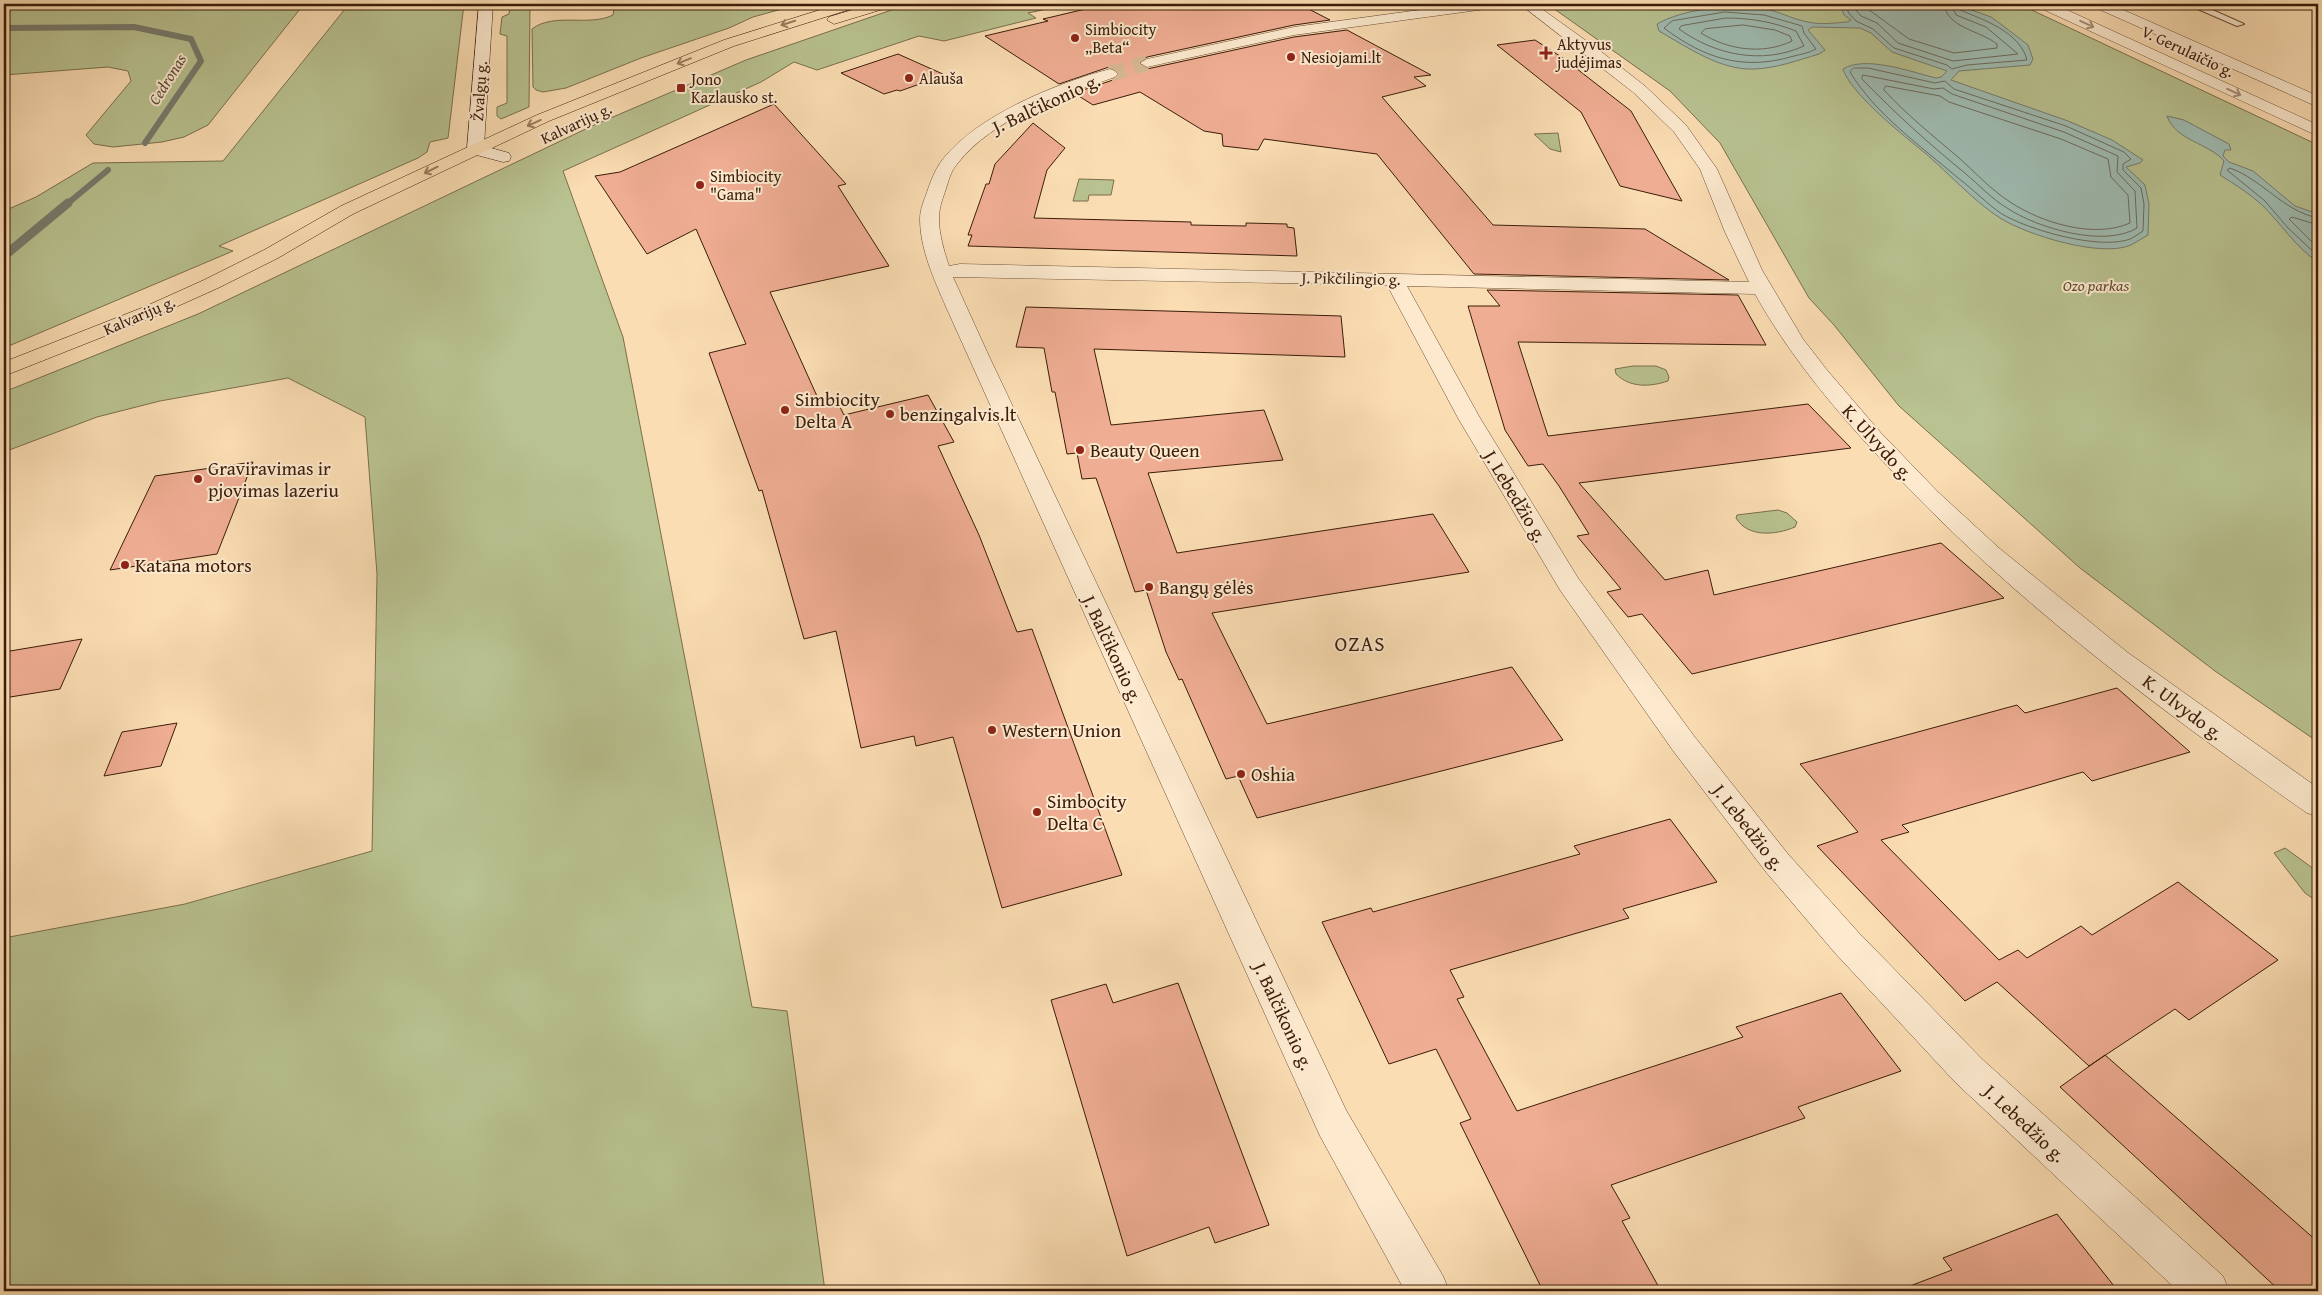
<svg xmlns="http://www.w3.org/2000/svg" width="2322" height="1295" viewBox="0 0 2322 1295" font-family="'Gentium Book Plus',serif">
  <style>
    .green { fill: #b9c291; stroke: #7a6f4d }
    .water { fill: #9fbbb1; stroke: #777b6e }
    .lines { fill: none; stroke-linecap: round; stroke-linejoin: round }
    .shore { stroke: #6d6c5d; stroke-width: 1 }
    .stream-far1 { stroke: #777b6e; stroke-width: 6 }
    .stream { stroke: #777b6e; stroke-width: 9 }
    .building { fill: #efad93; stroke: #3b1c09 }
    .minor-tunnel { stroke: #d5b691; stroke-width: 16; stroke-dasharray: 16 8; stroke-linecap: butt }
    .service-casing { stroke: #6b4c34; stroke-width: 2 }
    .minor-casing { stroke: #6b4c34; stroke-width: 1 }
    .secondary-casing { stroke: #3b1c09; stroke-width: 1 }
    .primary-casing { stroke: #3b1c09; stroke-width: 1 }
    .service { fill: #fce9ce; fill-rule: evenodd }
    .minor { fill: #fce9ce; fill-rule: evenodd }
    .secondary { fill: #fce9ce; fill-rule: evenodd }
    .primary { fill: #fbddb3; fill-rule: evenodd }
    .oneway { stroke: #9b7c5e }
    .oneway2 { stroke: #a58d75 }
    .poi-dot { fill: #8f2418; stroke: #fce9ce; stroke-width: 2 }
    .labels { text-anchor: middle; stroke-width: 4; stroke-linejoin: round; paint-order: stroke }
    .far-poi-label { font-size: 16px; fill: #3b1c09; stroke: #fce9ce; text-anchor: start }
    .far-street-label { font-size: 16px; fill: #3b1c09; stroke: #fce9ce }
    .far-water-label { font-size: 16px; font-style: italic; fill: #594c3b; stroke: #fce9ce }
    .far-park-label { font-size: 16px; font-style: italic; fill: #614e32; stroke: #fce9ce }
    .street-label { font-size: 19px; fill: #3b1c09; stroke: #fce9ce }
    .poi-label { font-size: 19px; fill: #3b1c09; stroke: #fce9ce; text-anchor: start }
    .quarter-label { font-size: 21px; letter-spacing: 1px; fill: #3b1c09; stroke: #fce9ce }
  </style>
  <rect width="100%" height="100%" fill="#fbddb3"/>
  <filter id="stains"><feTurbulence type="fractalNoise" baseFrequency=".004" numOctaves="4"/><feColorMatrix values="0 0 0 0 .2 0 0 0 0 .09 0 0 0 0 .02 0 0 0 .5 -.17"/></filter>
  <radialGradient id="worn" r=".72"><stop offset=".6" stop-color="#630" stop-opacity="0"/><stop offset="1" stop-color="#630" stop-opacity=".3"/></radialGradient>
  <path class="green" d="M4,4H304L208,125L184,137L162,142L113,147L94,144L86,135L131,81L128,71L108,67L4,75Z
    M349,4H464L448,138L430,142L427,152L418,158L219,246L233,251L4,348V211L36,197L93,163L223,161Z
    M510,4H530L529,107L501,119L497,116V107L507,103V36L500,34L502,17L509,14Z
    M615,4H800L753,17L729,28L641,58L566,88L543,92L536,90L533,87L532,29C554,12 589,27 613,15Z
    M909,4H1071L1028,13L1036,18L944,41L919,36L817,70L794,62L761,82L563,171L623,337L752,1007L787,1011L825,1291H4V938L185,904L372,851L377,574L365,417L288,378L160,401L97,417L4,452V392L198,314L592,126L746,60Z
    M1595,4H2019L2318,145V742L2215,671L2080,568L1899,406L1834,325L1809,298L1720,143L1670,91L1553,8Z
    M1558,133L1561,152L1550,149L1534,134Z
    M1079,179L1114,180L1111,195H1089L1088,201H1073Z
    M1633,366H1656L1666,370L1669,377L1668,381C1650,387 1630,388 1616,374L1615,369Z
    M1778,510L1787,513L1797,522L1795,527C1776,535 1748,538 1736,518L1737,515Z
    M2285,848L2318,872V902L2305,893L2274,853Z"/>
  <path class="water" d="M1844,4H1955L1991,17L2002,25L2028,45L2033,59L2030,65L1959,71L1951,80L2068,121L2112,140L2143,160L2140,163L2126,167L2145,185L2149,204L2148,235C2142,238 2137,242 2131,245C2101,258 2027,235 2000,218C1972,200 1945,169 1919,148C1899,132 1850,92 1843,69C1866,55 1911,72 1936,78L1941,77L1947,71L1892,52L1871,33L1860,28L1812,27L1808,30L1825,50L1819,54C1799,60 1777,68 1755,69C1721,71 1687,47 1659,31L1657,24C1683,9 1730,4 1760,8C1777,10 1791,19 1808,22C1820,25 1834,23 1847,22L1851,20L1844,15L1841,7Z
    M2167,116L2184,120L2229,144L2231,150H2225L2223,156L2229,162L2253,171L2295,206L2318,214V262C2295,247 2281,223 2261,204C2249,193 2234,184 2220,175L2224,161C2209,143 2176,141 2167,116Z"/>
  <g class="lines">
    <path class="shore" d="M1847,4L1848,12L1856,21L1873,29L1894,48L1947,65L1952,69L1967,65L2027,60C2020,32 1984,20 1960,10L1957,4
      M1854,4V8L1861,16L1877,23L1898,43L1953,61L2018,54L1986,27L1956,15L1951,4
      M1861,4L1909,39L1954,53L1997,48V44C1979,30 1947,28 1944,4
      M1725,12L1764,15L1802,26L1804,33L1816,49C1809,53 1802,54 1794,56C1744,71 1705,59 1664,28L1672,21Z
      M1726,18C1751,18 1773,22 1796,31L1804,46C1762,65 1715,55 1679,29L1681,26Z
      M1743,25L1775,30L1790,36L1792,41C1763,55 1728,50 1701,33L1705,29Z
      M1854,68H1868L1935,83L1945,81L1954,89L2066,126L2124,152L2131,159L2123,164V170L2141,188L2144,204L2143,231C2138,234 2132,239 2127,240C2096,249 2029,230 2002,214C1987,204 1973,189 1958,178C1921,146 1876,115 1850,72Z
      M1863,75L1934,89L1943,88L1952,94L2064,132L2118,156L2117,172L2135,191L2137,228C2104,248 2037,228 2007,208C1992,199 1979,185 1966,174C1928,143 1896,114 1862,79Z
      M1886,86L1940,96L1949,102L2061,139L2108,159L2111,177L2128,195L2130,223C2094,239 2042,223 2010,202C1990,189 1975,172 1958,157C1932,135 1907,115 1884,90Z
      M2318,218C2283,211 2263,180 2230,168L2227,170L2265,201L2288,228L2318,256
      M2318,225L2292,217L2289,219L2318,248"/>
    <path class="stream-far1" d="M4,28L134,27L191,39L201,61L145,143
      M67,204L108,170"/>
    <path class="stream" d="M4,256L68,203"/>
  </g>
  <path class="building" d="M1107,4H1299L1330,20L1294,25L1147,57L1138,64L1147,69L1294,37L1347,30L1431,75L1414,77L1426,86L1382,97L1493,225L1645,229L1729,280L1474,274L1377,154L1264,139L1258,150L1223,146L1222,134L1204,131L1140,92L1093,105L1074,93L1116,79L1120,74L1116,69L1109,67L1059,84L985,36L1048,21L1043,19Z
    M1535,40L1563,58L1631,111L1682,201L1620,186L1581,112L1497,45Z
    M898,54L945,75L900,91L897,90L884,94L841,73Z
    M774,104L846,184L838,186L889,266L770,292L821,405L837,401L844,415L928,395L954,442L938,446L979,535L1017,632L1032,629L1122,875L1002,908L953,737L916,746L914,736L861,748L836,631L804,639L762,490L759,491L709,353L746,344L696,229L647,254L595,176L620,172Z
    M1033,123L1065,148L1047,170L1034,218L1191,222V225L1246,226V223L1287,224V227L1294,228L1297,256L968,246L972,235H968L986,184H989L995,164Z
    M1487,290L1738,295L1766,345L1518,342L1548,436L1808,404L1851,448L1579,483L1665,580L1708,570L1714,595L1941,543L2004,598L1692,674L1642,614L1628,617L1607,592L1621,589L1577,536L1589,534L1559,486L1543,464L1528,466L1505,430L1468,306H1500Z
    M1026,307L1341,316L1345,357L1094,349L1111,425L1264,410L1283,460L1148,473L1177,553L1433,514L1469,572L1212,613L1267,724L1512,667L1563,740L1257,818L1238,776L1226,779L1182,679L1179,680L1166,652L1146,590L1135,592L1096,478L1082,479L1077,453L1067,454L1055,392H1052L1044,348L1016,347Z
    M253,462L217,554L110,570L155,476Z
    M82,639L60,689L4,698V652Z
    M2117,688L2190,752L2092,781L2083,772L1902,825L1909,832L1881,840L1999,960L2018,950L2027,958L2081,926L2092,935L2178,882L2278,960L2189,1020L2175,1009L2089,1066L1997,982L1965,1001L1817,846L1858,832L1800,764L2017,705L2025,713Z
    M177,723L161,766L104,776L122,732Z
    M1670,819L1717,882L1623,909L1629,918L1450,970L1464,997L1457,999L1517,1111L1743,1037L1736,1027L1841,993L1901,1071L1798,1107L1805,1118L1611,1185L1630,1218L1622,1221L1661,1291H1543L1460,1123L1471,1119L1436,1049L1389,1064L1322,922L1371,908L1373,912L1580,854L1574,846Z
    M1178,983L1269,1225L1215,1243L1209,1227L1127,1256L1051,1000L1106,984L1113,1003Z
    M2105,1055L2318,1242V1291H2280L2060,1087Z
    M2057,1214L2118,1291H1903L1902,1289L1952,1270L1943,1258Z"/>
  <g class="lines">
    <path class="minor-tunnel" d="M1110,74L1147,63"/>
    <g class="service-casing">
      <path id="service" d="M2193,4H2199L2244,24L2237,26L2193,7Z"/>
    </g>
    <g class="minor-casing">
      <path id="minor" d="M1464,4H1500L1493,8L1294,35L1147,67L1140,63L1147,59L1294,27Z
        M1520,4H1535L1599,50L1645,86L1686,125L1717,169L1762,270L1803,339L1827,370L1881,433L1938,492L1999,548L2127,652L2318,788V816L2307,813C2160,710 2016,603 1893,472C1841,417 1792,360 1755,294L1407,286L1480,418L1578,578L1694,736L1788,854L1859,933L1982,1059L2223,1276L2229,1291H2178L1956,1083L1835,953L1766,872L1674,752L1560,590L1458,418L1387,285L953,277L988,354L1346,1110L1443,1276L1449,1291H1405L1320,1136L946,307C934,279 920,249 920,219C920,208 925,199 928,189C932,178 936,168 943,159C978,115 1057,83 1110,69L1115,71L1118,74L1115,77C1061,96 994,117 957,164C950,172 948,183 945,192C942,200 939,209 939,218C939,234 944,251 949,266L960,264L1749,282L1725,232L1700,169L1674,132L1634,93Z
        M2036,4H2054L2318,125V136L2038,7Z
        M2092,4H2110L2318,96V107L2094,7Z"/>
    </g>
    <g class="secondary-casing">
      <path id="secondary" d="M479,4H493L484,146L509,153L511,157L509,161L503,162L469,153L467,149Z"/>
    </g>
    <g class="primary-casing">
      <path id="primary" d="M839,4H859L857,7L734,46L549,121L353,214L278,258L218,288L158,315L4,376V362L144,307L204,280L264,250L341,206L537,115L724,40Z
        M872,4H892L890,7L834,24L827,20L829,17Z"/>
    </g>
    <use href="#service" class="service"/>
    <use href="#minor" class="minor"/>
    <use href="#secondary" class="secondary"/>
    <use href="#primary" class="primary"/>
  </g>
  <defs><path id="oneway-shaft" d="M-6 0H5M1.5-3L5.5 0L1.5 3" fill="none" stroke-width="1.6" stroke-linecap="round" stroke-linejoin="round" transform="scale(1.25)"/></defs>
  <g class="oneway">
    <use href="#oneway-shaft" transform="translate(788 23) rotate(162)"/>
    <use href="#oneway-shaft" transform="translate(684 61) rotate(158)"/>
    <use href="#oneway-shaft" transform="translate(534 123) rotate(156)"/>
    <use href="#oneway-shaft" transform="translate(431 170) rotate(154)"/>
  </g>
  <g class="oneway2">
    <use href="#oneway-shaft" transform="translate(2087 24) rotate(25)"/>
    <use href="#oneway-shaft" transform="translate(2234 92) rotate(25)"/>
  </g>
  <g class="poi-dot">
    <circle cx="1075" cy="38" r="5"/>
    <path d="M1543.5 45.5h5v5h5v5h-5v5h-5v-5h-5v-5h5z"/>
    <circle cx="1291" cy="57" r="5"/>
    <circle cx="909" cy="78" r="5"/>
    <rect x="676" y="83" width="10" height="10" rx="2.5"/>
    <circle cx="700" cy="185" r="5"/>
    <circle cx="785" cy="410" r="5"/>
    <circle cx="890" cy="414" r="5"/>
    <circle cx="1080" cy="450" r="5"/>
    <circle cx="198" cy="479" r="5"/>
    <circle cx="125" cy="565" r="5"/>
    <circle cx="1149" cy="587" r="5"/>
    <circle cx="992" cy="730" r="5"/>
    <circle cx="1241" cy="774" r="5"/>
    <circle cx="1037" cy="812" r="5"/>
  </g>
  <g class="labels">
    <g class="far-poi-label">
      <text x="1085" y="35">Simbiocity<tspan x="1085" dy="18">„Beta“</tspan></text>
      <text x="1557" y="50">Aktyvus<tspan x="1557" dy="18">judėjimas</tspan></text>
      <text x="1301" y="63">Nesiojami.lt</text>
      <text x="919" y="84">Alauša</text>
      <text x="691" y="85">Jono<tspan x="691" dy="18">Kazlausko st.</tspan></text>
      <text x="710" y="182">Simbiocity<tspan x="710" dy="18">"Gama"</tspan></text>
    </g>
    <g class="far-street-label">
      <text transform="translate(2188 51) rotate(25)" y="6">V. Gerulaičio g.</text>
      <text transform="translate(479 91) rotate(-86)" y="6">Žvalgų g.</text>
      <text transform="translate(576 123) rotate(-25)" y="6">Kalvarijų g.</text>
      <text transform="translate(1351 278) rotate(1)" y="6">J. Pikčilingio g.</text>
      <text transform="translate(139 315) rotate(-23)" y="6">Kalvarijų g.</text>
    </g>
    <g class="far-water-label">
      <text transform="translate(167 79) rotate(-58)" y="6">Cedronas</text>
    </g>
    <g class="far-park-label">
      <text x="2096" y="291">Ozo parkas</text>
    </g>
    <g class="street-label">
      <text transform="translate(1046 103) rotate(-25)" y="7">J. Balčikonio g.</text>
      <text transform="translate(1878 442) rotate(48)" y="7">K. Ulvydo g.</text>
      <text transform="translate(1516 496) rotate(59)" y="7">J. Lebedžio g.</text>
      <text transform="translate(1113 649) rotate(65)" y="7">J. Balčikonio g.</text>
      <text transform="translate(2183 707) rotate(37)" y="7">K. Ulvydo g.</text>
      <text transform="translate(1749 827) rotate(52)" y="7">J. Lebedžio g.</text>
      <text transform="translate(1284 1016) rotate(65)" y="7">J. Balčikonio g.</text>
      <text transform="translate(2025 1123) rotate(43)" y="7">J. Lebedžio g.</text>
    </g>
    <g class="poi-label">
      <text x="795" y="406">Simbiocity<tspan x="795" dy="22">Delta A</tspan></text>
      <text x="900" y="421">benzingalvis.lt</text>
      <text x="1090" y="457">Beauty Queen</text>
      <text x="208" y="475">Graviravimas ir<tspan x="208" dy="22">pjovimas lazeriu</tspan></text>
      <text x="135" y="572">Katana motors</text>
      <text x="1159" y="594">Bangų gėlės</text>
      <text x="1002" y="737">Western Union</text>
      <text x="1251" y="781">Oshia</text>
      <text x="1047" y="808">Simbocity<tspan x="1047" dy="22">Delta C</tspan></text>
    </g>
    <g class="quarter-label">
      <text x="1360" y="651">OZAS</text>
    </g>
  </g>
  <rect width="2322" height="1295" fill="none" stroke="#fbddb3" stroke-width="20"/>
  <rect x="5" y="5" width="2312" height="1285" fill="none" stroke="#3b1c09" stroke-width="2.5"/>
  <rect x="10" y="10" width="2302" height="1275" fill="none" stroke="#3b1c09"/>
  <rect width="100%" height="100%" filter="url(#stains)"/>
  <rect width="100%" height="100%" fill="url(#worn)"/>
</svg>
